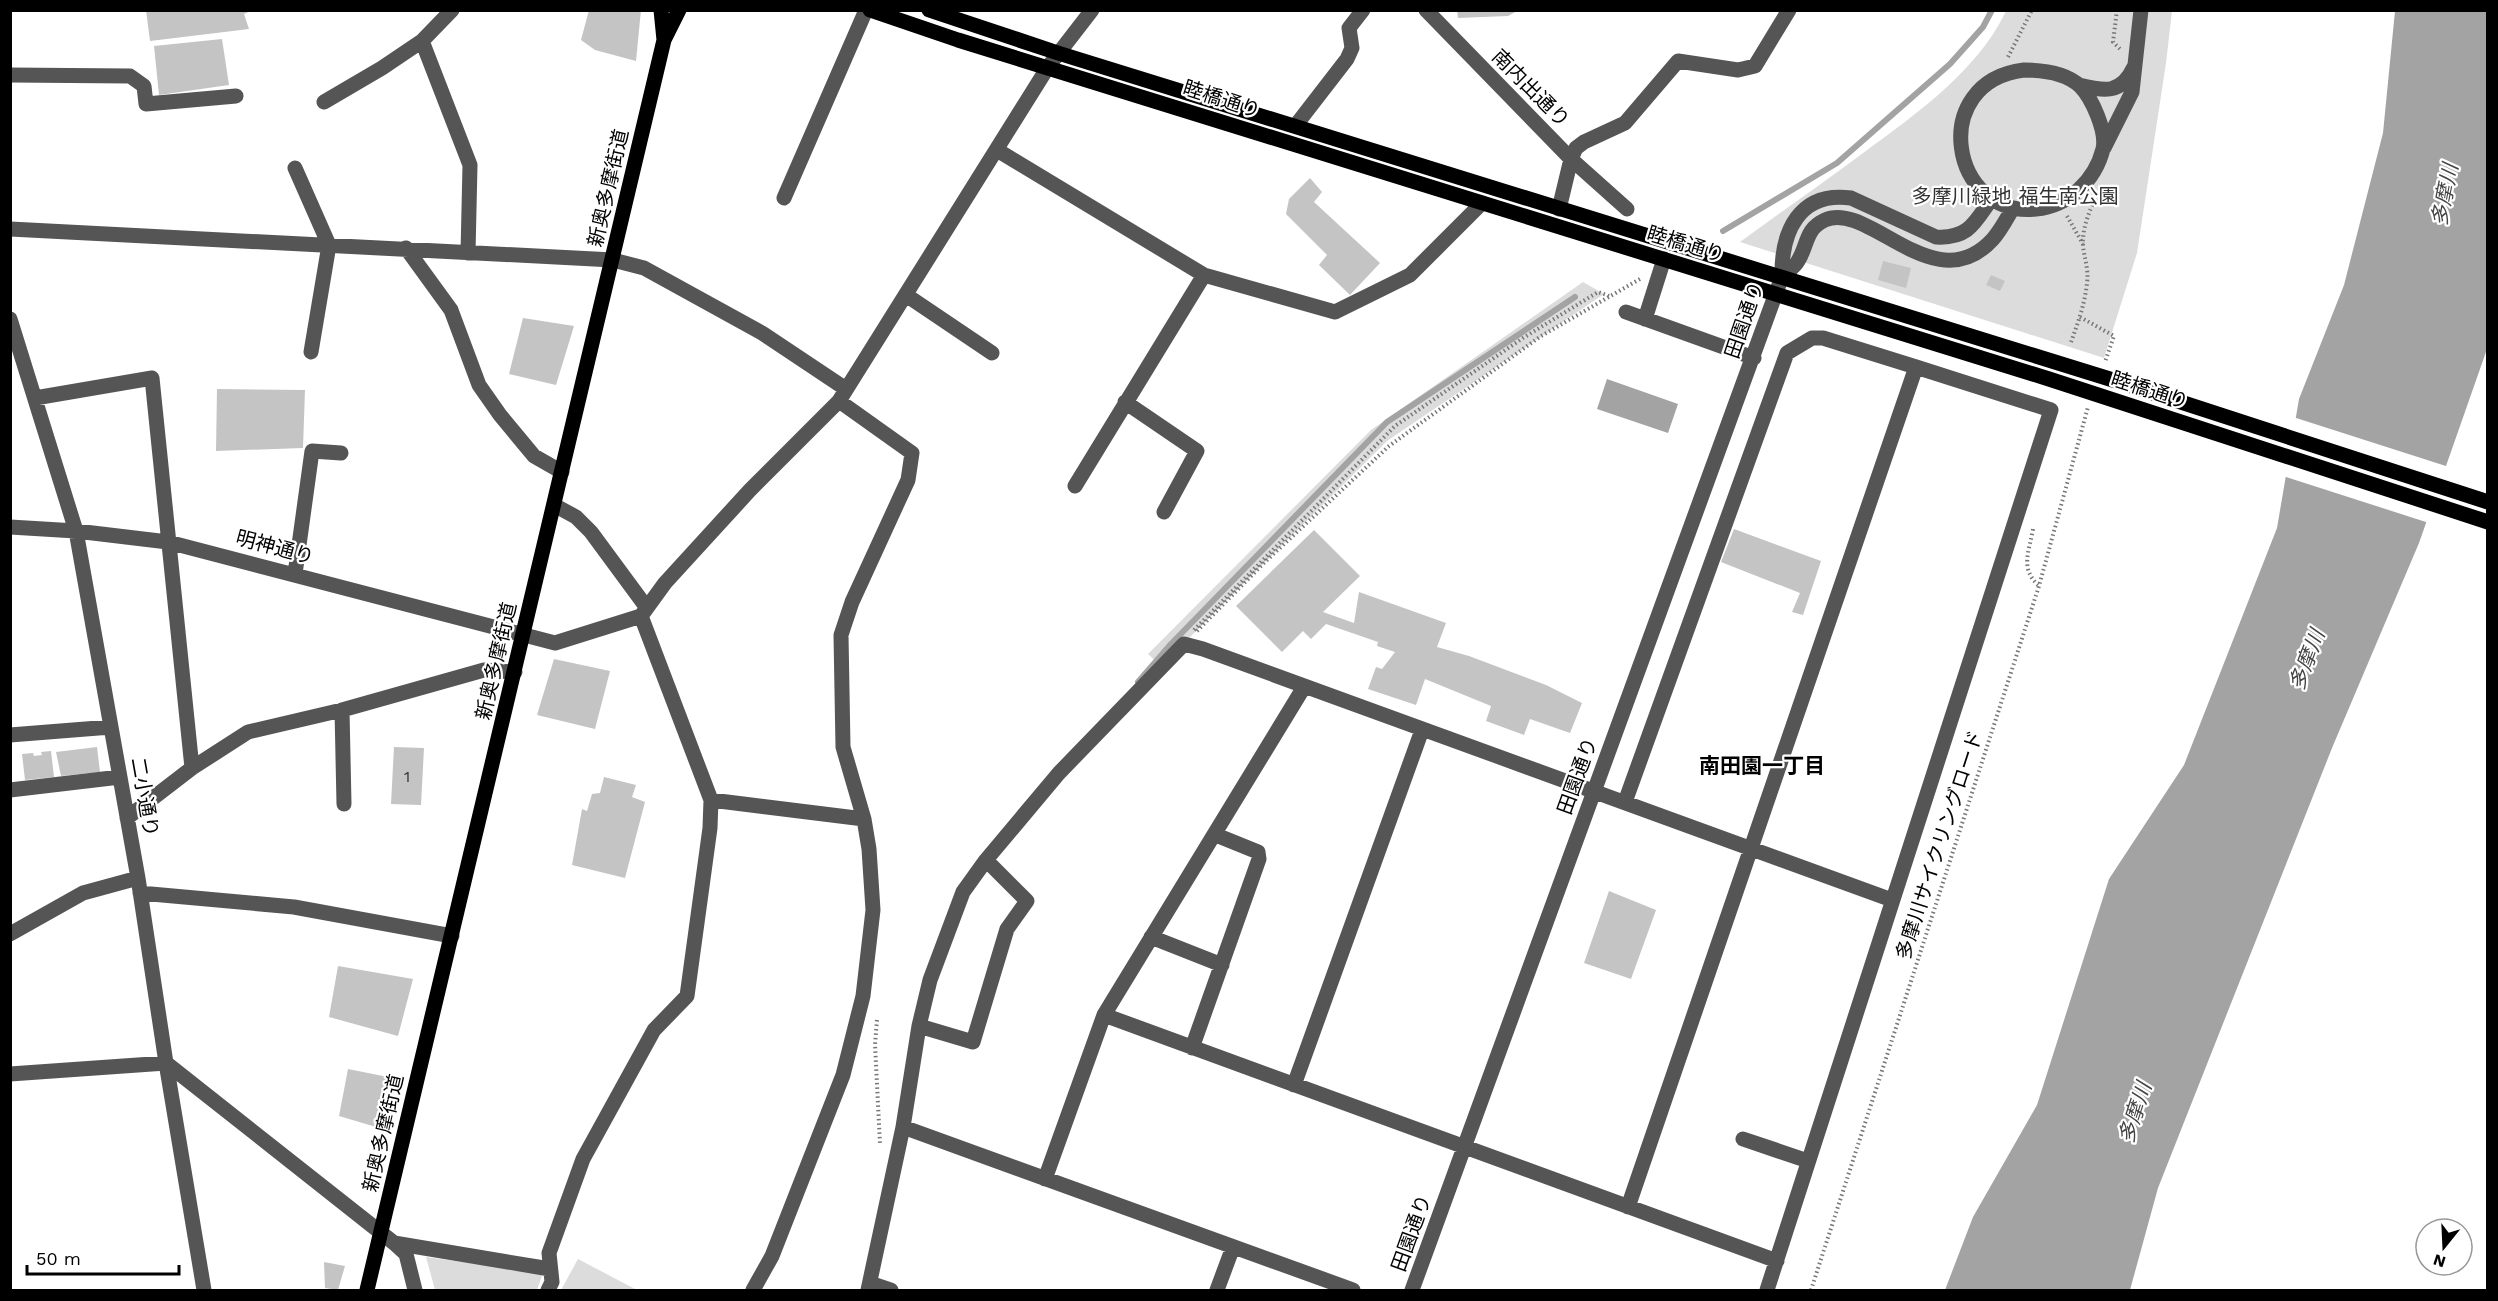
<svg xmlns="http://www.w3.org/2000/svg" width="2498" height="1301" viewBox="0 0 2498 1301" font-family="'Work Sans','Noto Sans JP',sans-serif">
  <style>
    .green { fill: #dcdcdc }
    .water { fill: #a3a3a3 }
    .pier { fill: #fff }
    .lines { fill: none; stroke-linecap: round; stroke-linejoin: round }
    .stream { stroke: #a3a3a3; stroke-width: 6 }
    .building { fill: #c4c4c4 }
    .path { stroke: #777; stroke-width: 4; stroke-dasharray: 1.5 3; stroke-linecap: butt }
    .minor { stroke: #555; stroke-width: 15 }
    .major { stroke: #000; stroke-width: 15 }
    .labels { text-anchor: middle; stroke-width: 4.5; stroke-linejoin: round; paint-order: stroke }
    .number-label { font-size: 16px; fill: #313131 }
    .street-label { font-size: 20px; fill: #000; stroke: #fff }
    .park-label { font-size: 20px; fill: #333; stroke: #fff }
    .water-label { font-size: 21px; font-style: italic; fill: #444; stroke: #fff }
    .neighbourhood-label { font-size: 21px; font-weight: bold; fill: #000; stroke: #fff }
  </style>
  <rect width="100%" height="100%" fill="#fff"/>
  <path class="green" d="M2006,11H2172L2166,63L2137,253L2104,358L1740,242C1777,215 1814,189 1851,162C1906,121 1976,75 2006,11Z
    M1583,282L1604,294L1387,441L1161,666L1148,654L1371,430Z
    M426,1257L543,1273L537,1290H435Z
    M578,1259L637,1290H561Z"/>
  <path class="water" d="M2395,11H2487V349L2419,543L2332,748L2158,1188L2130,1290H1945L1973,1217L2037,1105L2109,879L2184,765L2277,528L2299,399L2344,285L2383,133Z
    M1607,379L1678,404L1668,433L1597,409Z"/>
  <path class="pier" d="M2293,417L2449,467L2429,523L2283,476Z"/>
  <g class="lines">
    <path class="stream" d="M1723,231L1837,163L1950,64L1983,27L1992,10
      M1138,682L1171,644L1387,422L1575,297"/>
  </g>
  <path class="building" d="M146,10H253L244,14L249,29L150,41Z
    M589,10H641L636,61L595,50L581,40Z
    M1457,10H1519L1508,16L1458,18Z
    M222,39L229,85L159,95L154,46Z
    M1310,178L1322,192L1314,202L1380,263L1350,295L1319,265L1327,255L1286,214L1289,199Z
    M1883,261L1911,268L1906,288L1878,280Z
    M1991,275L2005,281L2000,291L1986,285Z
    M523,318L574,326L556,385L509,374Z
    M217,389L305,390L303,448L216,451Z
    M1734,529L1821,561L1803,615L1792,612L1800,593L1721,562Z
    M1314,530L1360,576L1323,612L1354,623L1359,592L1446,623L1437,647L1469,656L1546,685L1582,703L1570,733L1530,719L1524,735L1486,721L1491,706L1425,679L1416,705L1368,689L1376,667L1382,669L1395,652L1377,646L1378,642L1326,624L1311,639L1303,631L1282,652L1236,606Z
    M554,659L610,671L595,729L537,715Z
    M97,747L100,772L61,776L56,752Z
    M394,747L424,748L421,805L391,804Z
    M51,751L54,777L25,780L22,754L33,753L34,756L42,755L41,752Z
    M604,777L636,785L632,797L645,802L625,878L572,865L582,809L587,811L592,794L600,793Z
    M1609,891L1656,910L1631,979L1584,963Z
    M338,966L413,979L398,1036L329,1017Z
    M348,1069L388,1077L376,1127L339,1116Z
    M324,1262L345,1266L338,1290L325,1288Z"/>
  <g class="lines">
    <path class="path" d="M2117,10L2113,42L2120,49
      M2008,57L2032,10
      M2067,216L2083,244
      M2080,317L2114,336L2105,362
      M2071,342C2078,323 2085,303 2087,283C2089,269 2084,258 2083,245C2082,231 2088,213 2095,200
      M2033,529C2029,552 2020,568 2038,585
      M1194,630L1395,426L1523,338L1598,292L1609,296
      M1197,631L1266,561L1389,446L1541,336L1640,279
      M877,1020L875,1044L880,1144
      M1811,1290L2039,586L2088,407"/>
    <path class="minor" d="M1426,10L1571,159L1559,209
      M422,41L470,165L468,253
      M2024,70C2042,70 2066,73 2080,86C2092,98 2107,132 2103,149C2095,181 2068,206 2036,209C1950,218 1927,82 2024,70Z
      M10,75L130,76L144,86L146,104L236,96
      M2079,85C2104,91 2121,95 2134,67
      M324,102L382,68L422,41L452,10
      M1296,125L1347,59L1352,48L1349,28L1363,10
      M2104,148L2132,92L2141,10
      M997,150L1204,275L1335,312L1410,275L1482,203
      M295,168L329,245L311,352
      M784,198L866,10
      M1992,198C1975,222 1969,239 1936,237L1851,198C1799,191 1781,232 1782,277C1787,272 1795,267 1798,261C1808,245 1805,229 1825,220C1869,200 1935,303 1993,239C2001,230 2007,218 2013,208
      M1627,209L1571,159L1576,148L1584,142L1625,123L1678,61L1738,70L1755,66L1789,10
      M10,229L613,260L644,268L762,333L846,389
      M406,248L451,310L479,385L500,415L534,456L562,472
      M906,295L992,353
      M1626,312L1754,358
      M10,319L76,531L138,878L166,1063L204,1290
      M1645,319L1664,259
      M35,398L152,378L192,768
      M1125,402L1197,451L1164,512
      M1075,486L1204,275
      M554,505L576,517L591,532L647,608
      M10,527L76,531L168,542L555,643L641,616L665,583L750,490L839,401L1048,67L1092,10
      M295,574L312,451L341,453
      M342,710L344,804
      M10,735L111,727
      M10,790L120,777
      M711,800L864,819
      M1625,802L1787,353L1812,338H1823L1916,367L1628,1207
      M127,818L192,768L248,732L342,710L484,670L515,672
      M140,893L294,907L452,936
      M10,934L83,893L138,878
      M1151,937L1222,965
      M1104,1015L1777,1261
      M919,1026L973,1042L1007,929L1027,901L986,860
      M1192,1048L1259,859L1258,852L1216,835
      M10,1074L166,1063L394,1243L550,1269
      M1294,1085L1422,730
      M903,1127L1353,1290
      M1743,1139L1808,1161
      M1045,1179L1104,1015L1304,687
      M394,1243L406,1254L415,1290
      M870,1283L891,1290
      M548,1290L552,1282L549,1253L583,1159L654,1030L687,996L710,828L711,800L641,616
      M753,1290L772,1256L843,1075L863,996L873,910L869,849L864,819L843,747L841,635L852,602L908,480L912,453L839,401
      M868,1290L903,1127L919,1026L930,980L963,892L986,860L1059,773L1184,644L1203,649L1892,900
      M1217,1290L1233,1247
      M1412,1290L1780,282
      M1767,1290L2051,410L1916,367"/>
    <path class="major" d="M661,10L664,40
      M870,10L958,40L2049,379L2488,522
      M929,10L1058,53L2113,380L2488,502
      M367,1290L664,40L679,10"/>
  </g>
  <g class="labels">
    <g class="number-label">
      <text x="407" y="782">1</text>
    </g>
    <g class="street-label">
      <text transform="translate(1531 88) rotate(45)" y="7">南内出通り</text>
      <text transform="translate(1222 99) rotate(18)" y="7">睦橋通り</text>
      <text transform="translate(608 188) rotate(-77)" y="7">新奥多摩街道</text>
      <text transform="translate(1686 244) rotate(17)" y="7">睦橋通り</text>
      <text transform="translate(1744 320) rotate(-71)" y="7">田園通り</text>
      <text transform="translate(2150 390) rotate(18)" y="7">睦橋通り</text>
      <text transform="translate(275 547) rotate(15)" y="7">明神通り</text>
      <text transform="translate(496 661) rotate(-77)" y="7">新奥多摩街道</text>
      <text transform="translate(1577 776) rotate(-70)" y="7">田園通り</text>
      <text transform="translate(145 797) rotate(80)" y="7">二小通り</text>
      <text transform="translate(1939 845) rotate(-72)" y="7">多摩川サイクリングロード</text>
      <text transform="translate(383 1133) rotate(-77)" y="7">新奥多摩街道</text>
      <text transform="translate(1411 1233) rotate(-70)" y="7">田園通り</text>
    </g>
    <g class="park-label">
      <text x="2015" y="203">多摩川緑地 福生南公園</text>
    </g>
    <g class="water-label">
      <text transform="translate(2445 195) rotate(-79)" y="7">多摩川</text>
      <text transform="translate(2307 660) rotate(-69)" y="7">多摩川</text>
      <text transform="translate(2135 1113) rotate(-72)" y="7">多摩川</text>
    </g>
    <g class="neighbourhood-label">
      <text x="1762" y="773">南田園一丁目</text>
    </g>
  </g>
  <rect width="2498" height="1301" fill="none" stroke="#000000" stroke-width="24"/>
  <g transform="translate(2444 1247) rotate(198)"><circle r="28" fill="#ffffff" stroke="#999999" stroke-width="1.5"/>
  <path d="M0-4.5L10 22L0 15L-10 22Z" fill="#000000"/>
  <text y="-9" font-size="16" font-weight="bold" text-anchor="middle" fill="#000000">N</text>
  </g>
  <path d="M27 1265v9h152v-9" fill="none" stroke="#000000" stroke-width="3"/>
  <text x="36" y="1265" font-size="18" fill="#000000" stroke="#ffffff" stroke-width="4.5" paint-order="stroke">50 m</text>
</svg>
